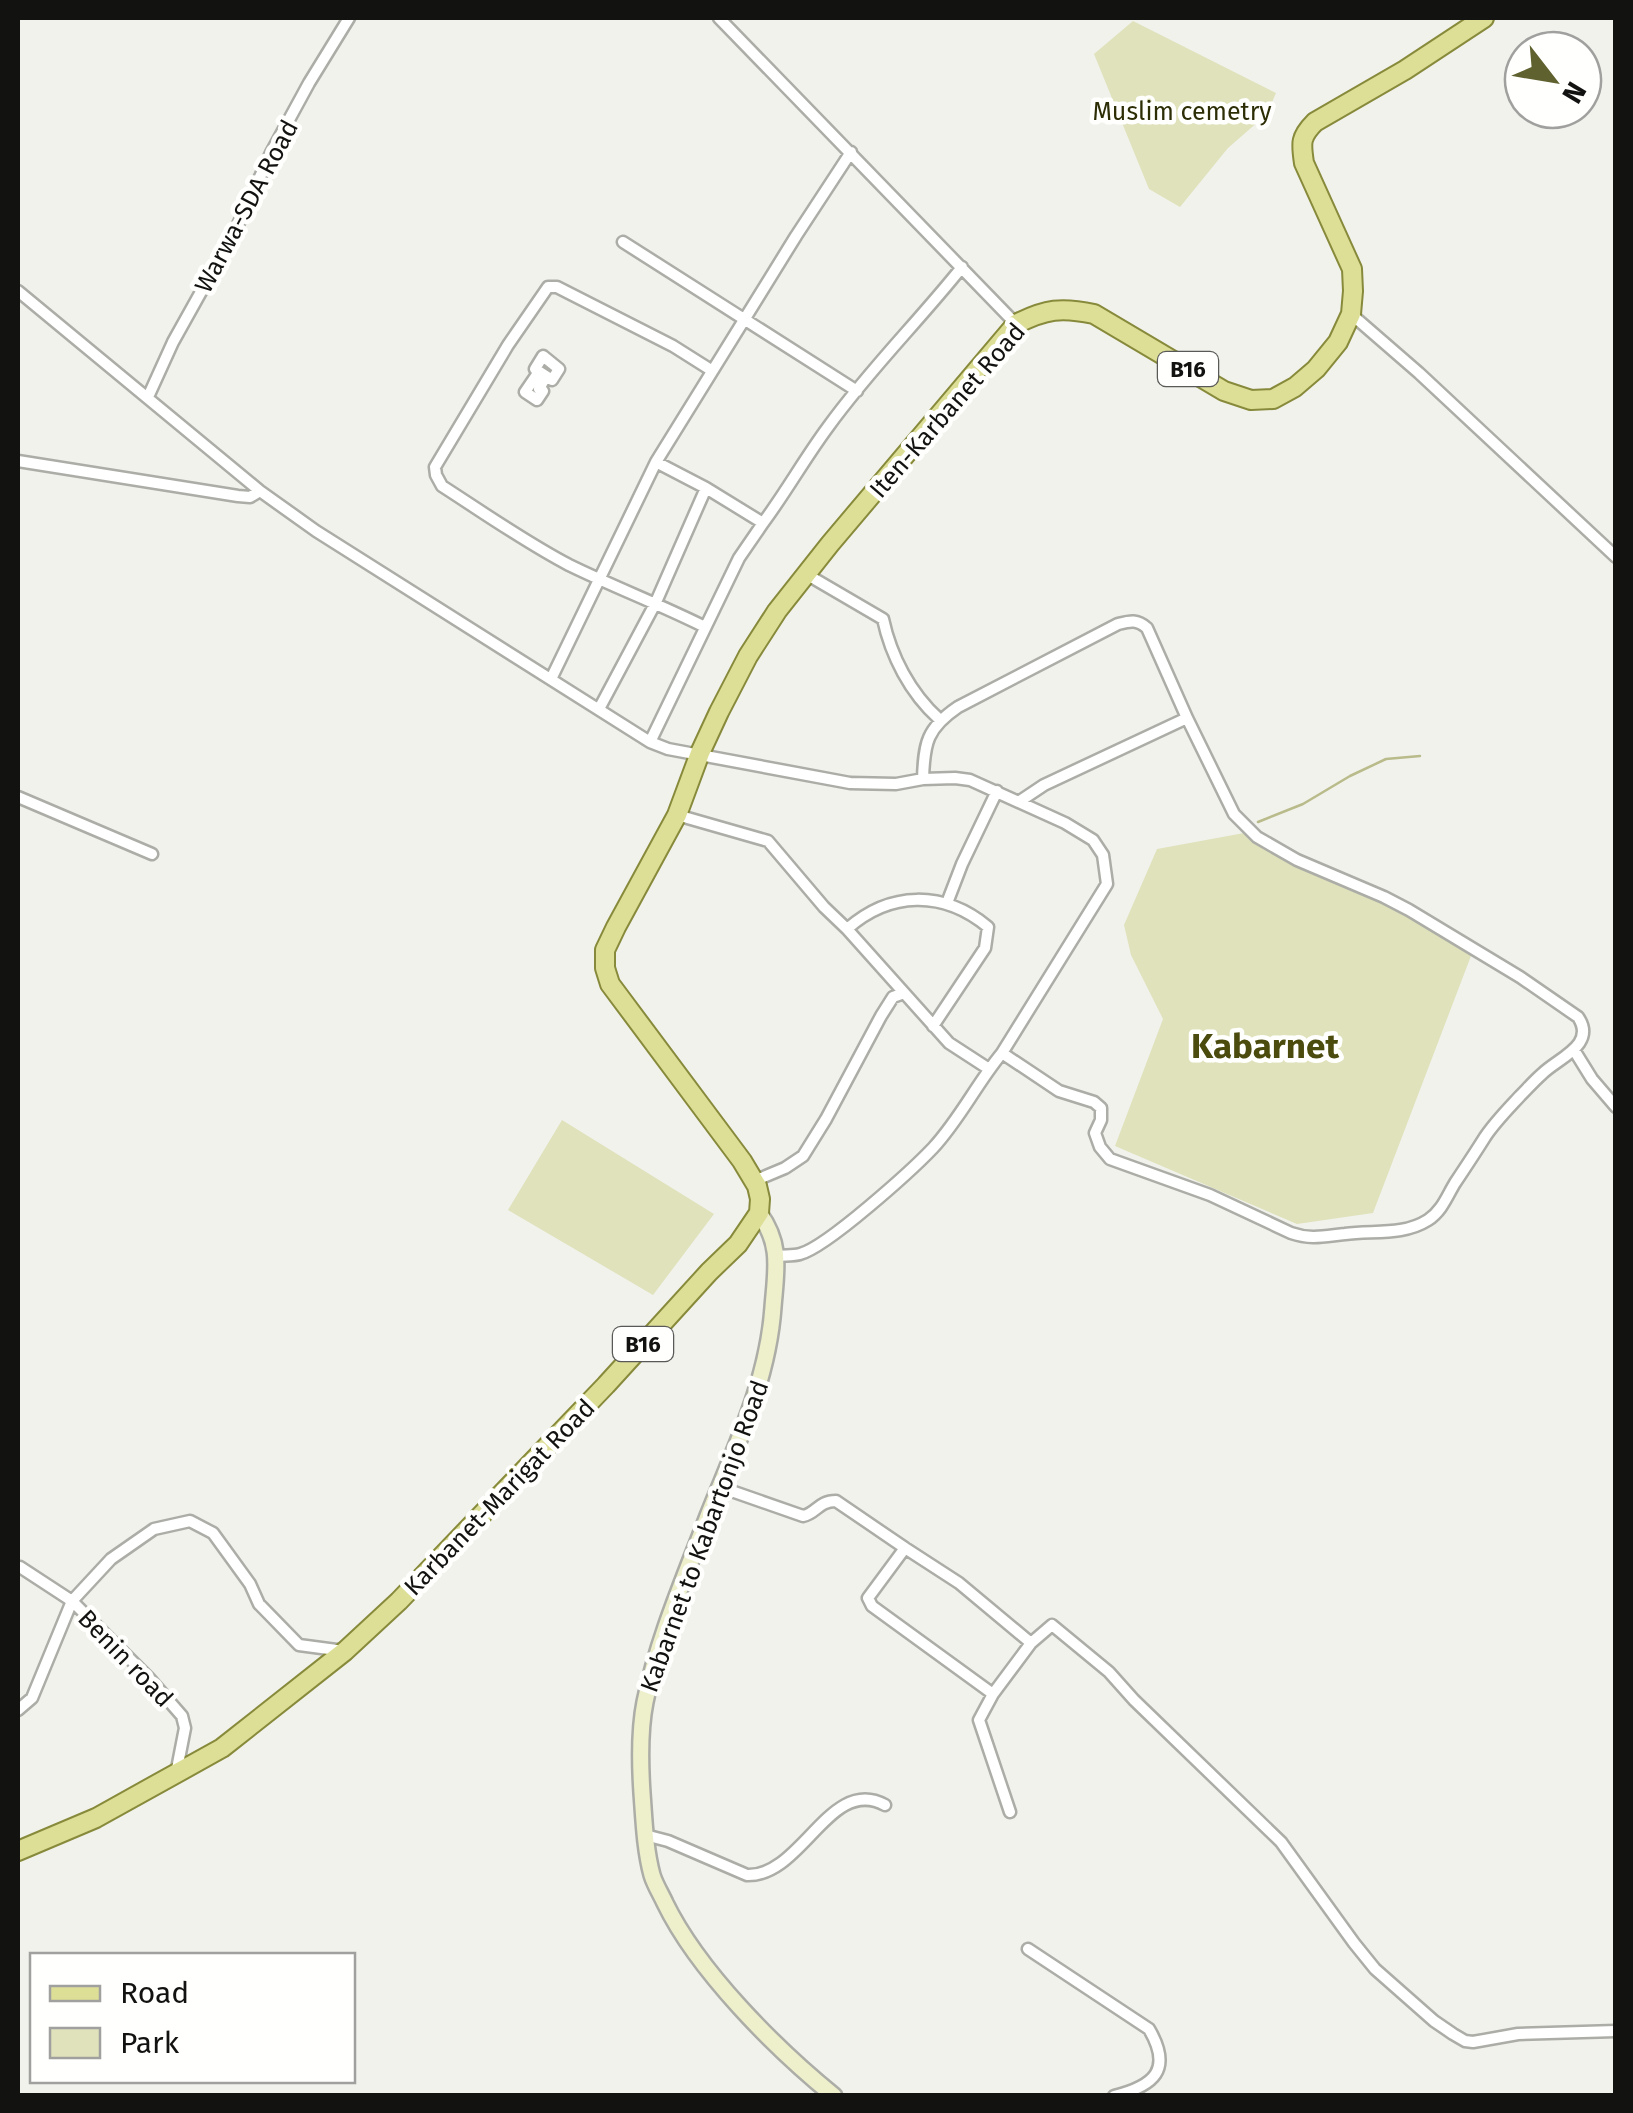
<svg xmlns="http://www.w3.org/2000/svg" width="1633" height="2113" viewBox="0 0 1633 2113" font-family="'Fira Sans',sans-serif">
  <style>
    .green { fill: #e0e2bb }
    .lines { fill: none; stroke-linecap: round; stroke-linejoin: round }
    .stream { stroke: #b9bb8a; stroke-width: 2.5 }
    .street-casing { stroke: #acada7; stroke-width: 15 }
    .secondary-casing { stroke: #acada7; stroke-width: 20 }
    .primary-casing { stroke: #888a3b; stroke-width: 22 }
    .street { stroke: #fff; stroke-width: 10 }
    .secondary { stroke: #eeefcb; stroke-width: 15 }
    .primary { stroke: #dedf97; stroke-width: 18 }
    .labels { text-anchor: middle; stroke-width: 9; stroke-linejoin: round; paint-order: stroke }
    .shield { fill: #fffffe; stroke: #595957; stroke-width: 2.5 }
    .shield-label { font-size: 22px; font-weight: bold; fill: #121210 }
    .park-label { font-size: 25px; fill: #2d2e06; stroke: #fffffe }
    .street-label { font-size: 25px; fill: #121210; stroke: #fffffe }
    .district-label { font-size: 35px; font-weight: bold; fill: #4a4b0d; stroke: #fffffe }
  </style>
  <rect width="100%" height="100%" fill="#f1f2ec"/>
  <path class="green" d="M1133,21L1276,93L1267,114L1228,148L1180,207L1149,189L1094,54Z
    M1255,831L1332,869L1474,948L1373,1213L1297,1224L1115,1146L1163,1019L1131,955L1124,925L1157,849Z
    M562,1120L714,1214L653,1295L508,1210Z"/>
  <g class="lines">
    <path class="stream" d="M1258,822L1303,804L1350,776L1386,759L1420,756"/>
    <g class="street-casing">
      <path id="street" d="M719,18L1016,324
        M623,242L857,391
        M18,291L260,491L316,531L650,742L668,749L850,783L896,784L923,779L955,778L970,780L1065,823L1093,840L1103,855L1107,884L1002,1053C977,1083 960,1119 933,1148C912,1170 827,1247 800,1254C793,1256 784,1255 777,1256
        M1351,314L1419,373L1616,557
        M543,356L559,369L552,380L535,369Z
        M538,373L545,378L539,389L543,391L537,400L525,392Z
        M148,397L173,342L236,229L272,151L309,83L349,18
        M18,461L238,496L250,497L260,491
        M763,523C786,492 805,458 828,427C869,370 919,321 962,267
        M806,574L883,619C891,656 910,693 939,719
        M705,627C661,605 614,587 569,565C525,542 484,513 442,486L436,475L435,467L508,345L548,287H557L673,346L711,370
        M551,679L656,462L796,236L851,152
        M599,709L656,602L706,488
        M650,742L739,558L763,523L706,488L656,462
        M923,779C924,743 927,728 958,707L1118,624C1130,621 1137,619 1147,628L1187,718
        M18,797L152,854
        M677,815L768,841L824,907L847,929L949,1043L989,1069
        M947,903L962,864L997,791
        M847,929C890,891 943,890 988,927L985,948L933,1026
        M1574,1050L1592,1079L1616,1107
        M1002,1053L1059,1091L1094,1102L1101,1108V1120L1095,1133L1100,1147L1110,1159L1210,1195L1291,1233C1311,1240 1325,1236 1345,1234C1372,1230 1403,1236 1428,1220C1442,1211 1447,1196 1455,1183C1465,1168 1475,1153 1485,1137C1495,1122 1508,1109 1520,1096C1527,1089 1534,1081 1542,1074C1558,1058 1597,1045 1578,1017L1520,977L1409,910L1384,897L1297,860L1257,837L1234,814L1187,718L1044,785L1020,801
        M754,1181L785,1168L803,1156L826,1119L881,1016L893,997L904,993
        M720,1487L803,1516C817,1513 818,1501 836,1501L905,1548
        M20,1567L72,1601L148,1677L182,1716L185,1728L176,1774
        M1031,1643L993,1694L872,1606L868,1598L905,1548L959,1583L1031,1643L1052,1625L1109,1672L1134,1700L1281,1842L1354,1943L1375,1969L1434,2021L1453,2034L1465,2041L1473,2042L1518,2034L1616,2031
        M993,1694L979,1720L1010,1812
        M18,1710L32,1698L72,1601L111,1559L154,1529L190,1521L213,1533L250,1584L259,1604L299,1645L344,1651
        M645,1835L668,1841L747,1875C802,1877 830,1775 885,1805
        M1028,1949L1149,2029C1173,2070 1154,2086 1114,2096"/>
    </g>
    <g class="secondary-casing">
      <path id="secondary" d="M759,1213C782,1245 776,1269 773,1307C768,1381 735,1448 708,1516C685,1577 658,1638 645,1702C639,1732 640,1763 642,1793C644,1820 645,1849 652,1875C655,1885 661,1894 665,1903C698,1971 775,2048 834,2096"/>
    </g>
    <g class="primary-casing">
      <path id="primary" d="M18,1851L96,1818L222,1748L345,1651L399,1601L606,1385L709,1272L738,1244L759,1213L760,1199L757,1186L742,1161L610,984L605,968V950L616,927L677,815L700,753L719,712L748,656L777,611L830,544L1016,324C1046,309 1061,307 1094,314L1224,391L1251,400L1273,399L1295,387L1316,369L1338,342L1351,314L1353,291L1352,269L1304,163C1301,143 1300,137 1315,122L1405,70L1484,18"/>
    </g>
    <use href="#street" class="street"/>
    <use href="#secondary" class="secondary"/>
    <use href="#primary" class="primary"/>
  </g>
  <g class="labels">
    <g class="shield">
      <rect x="1158" y="352" width="60" height="34" rx="8"/>
      <rect x="613" y="1327" width="60" height="34" rx="8"/>
    </g>
    <g class="shield-label">
      <text x="1188" y="377">B16</text>
      <text x="643" y="1352">B16</text>
    </g>
    <g class="park-label">
      <text x="1182" y="120">Muslim cemetry</text>
    </g>
    <g class="street-label">
      <text transform="translate(246 206) rotate(-62)" y="9">Warwa-SDA Road</text>
      <text transform="translate(947 410) rotate(-49)" y="9">Iten-Karbanet Road</text>
      <text transform="translate(499 1497) rotate(-46)" y="9">Karbanet-Marigat Road</text>
      <text transform="translate(704 1536) rotate(-70)" y="9">Kabarnet to Kabartonjo Road</text>
      <text transform="translate(126 1658) rotate(46)" y="9">Benin road</text>
    </g>
    <g class="district-label">
      <text x="1265" y="1058">Kabarnet</text>
    </g>
  </g>
  <rect width="1633" height="2113" fill="none" stroke="#121210" stroke-width="40"/>
  <rect x="30" y="1953" width="325" height="130" fill="#fffffe" stroke="#a0a09f" stroke-width="2.5"/>
  <rect x="50" y="1986" width="50" height="15" fill="#dedf97" stroke="#a0a09f" stroke-width="2.5"/>
  <text x="120" y="2003" font-size="30" fill="#121210">Road</text>
  <rect x="50" y="2028" width="50" height="30" fill="#e0e2bb" stroke="#a0a09f" stroke-width="2.5"/>
  <text x="120" y="2053" font-size="30" fill="#121210">Park</text>
  <g transform="translate(1553 80) rotate(121)"><circle r="48" fill="#fffffe" stroke="#a0a09f" stroke-width="2.5"/>
  <path d="M0-8L18 38L0 25L-18 38Z" fill="#5f612e"/>
  <text y="-15" font-size="28" font-weight="bold" text-anchor="middle" fill="#121210">N</text>
  </g>
</svg>
